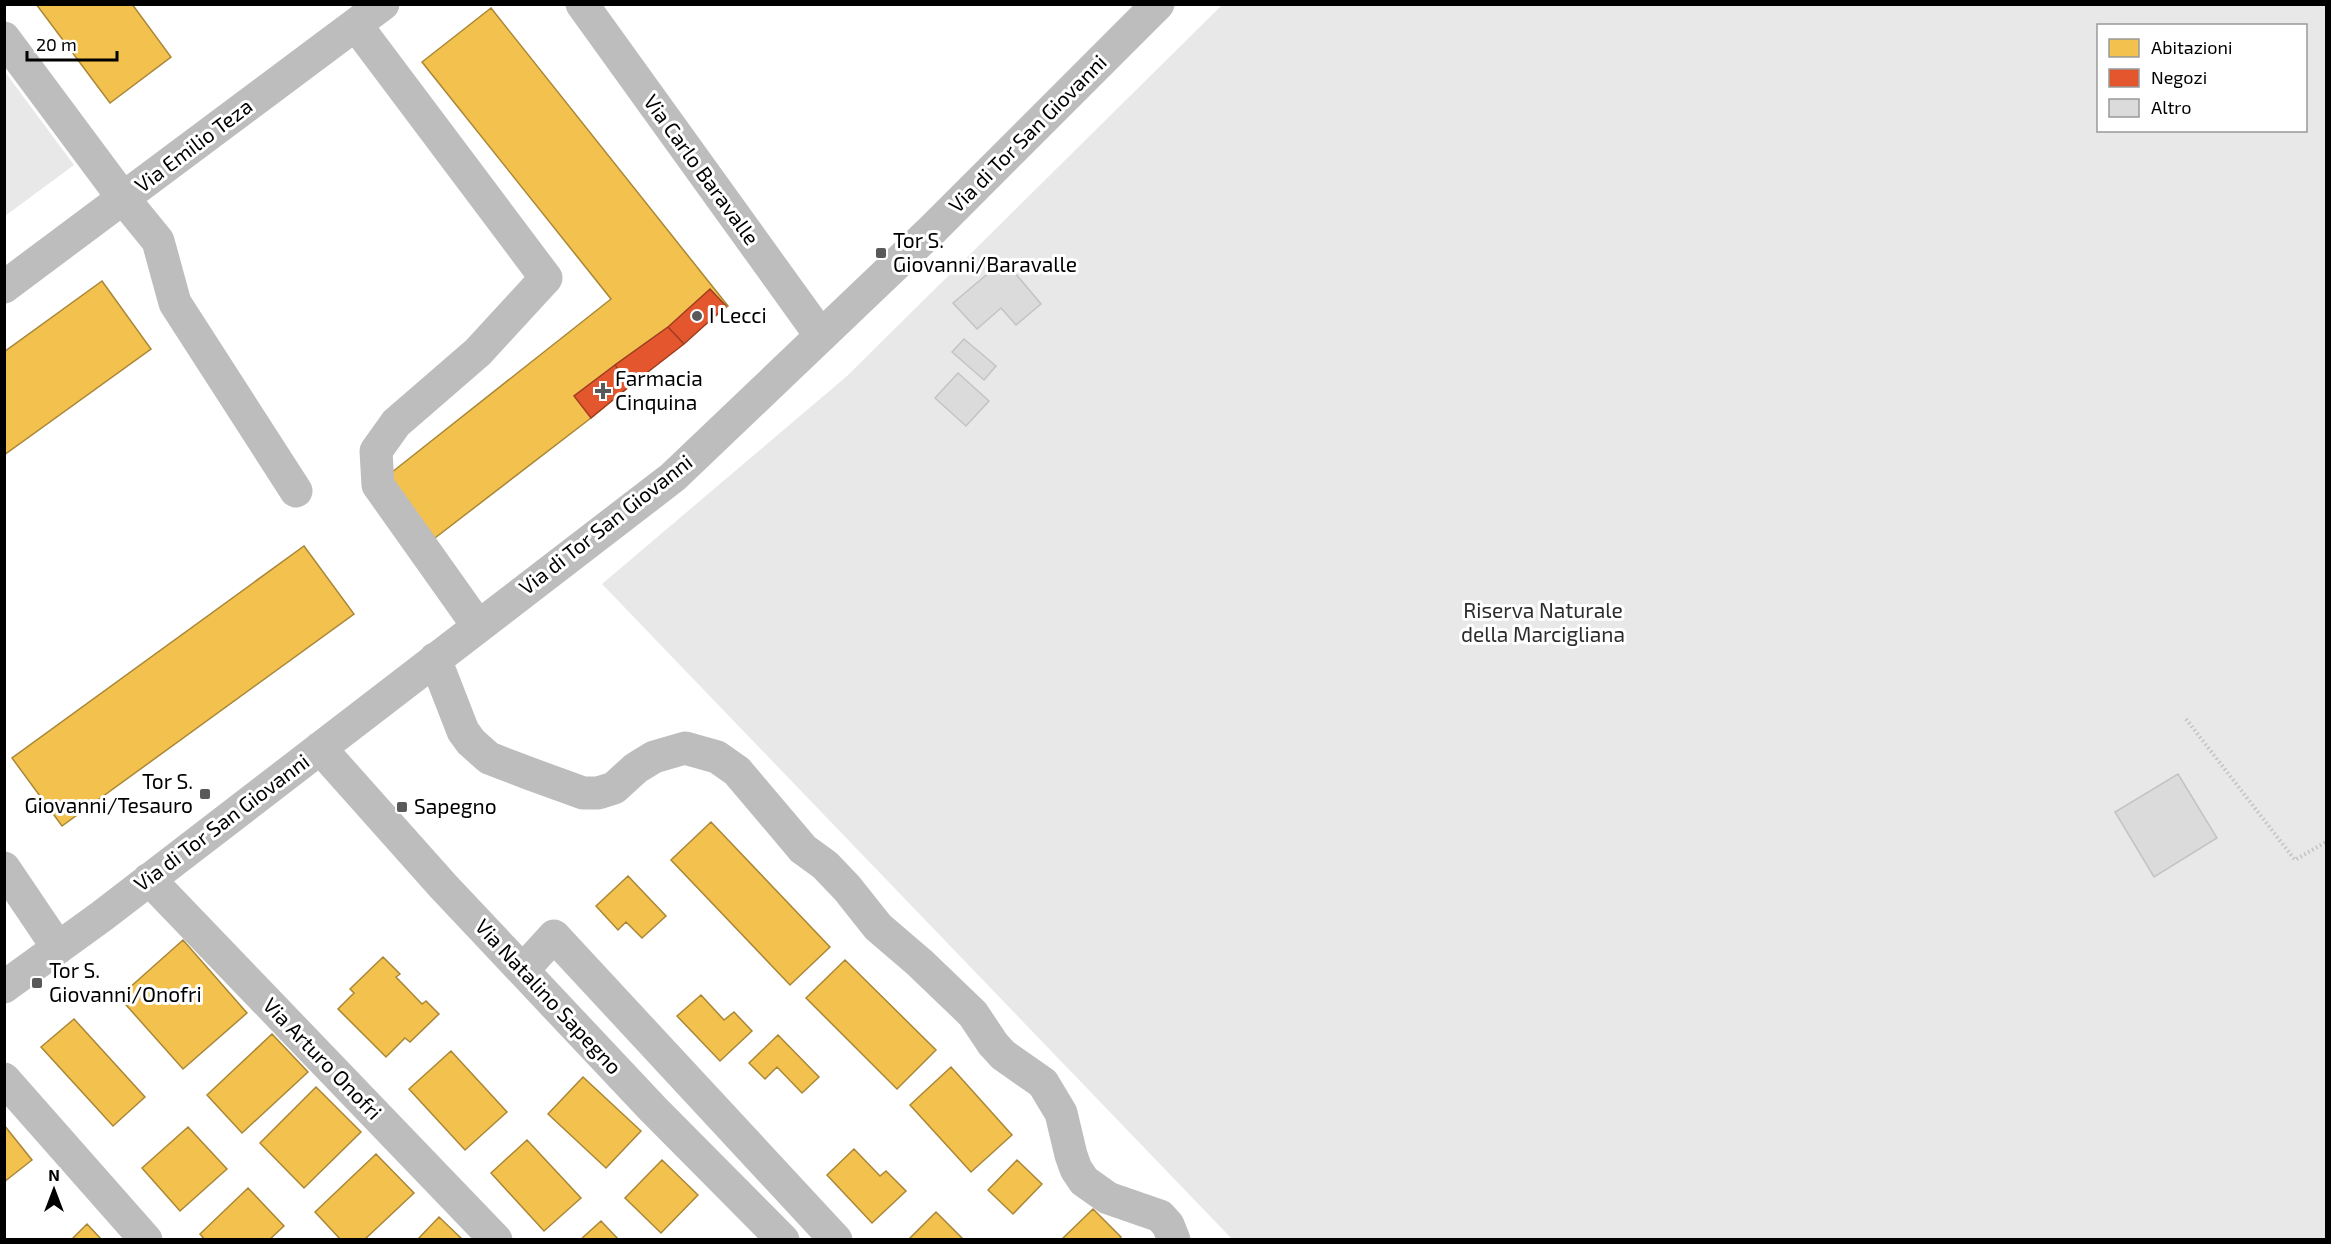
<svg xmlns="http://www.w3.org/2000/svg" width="2331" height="1244" viewBox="0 0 2331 1244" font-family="'Exo 2',sans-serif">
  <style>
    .green { fill: #e8e8e8; fill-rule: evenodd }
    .homes { fill: #f2c14e; stroke: #a98737; stroke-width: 1.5 }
    .shops { fill: #e4572e; stroke: #a03d20; stroke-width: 1.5 }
    .building { fill: #dbdbdb; stroke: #c3c3c3; stroke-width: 1.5 }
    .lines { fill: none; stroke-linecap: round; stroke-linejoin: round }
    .path { stroke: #c2c2c2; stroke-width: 4; stroke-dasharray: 1.5 3; stroke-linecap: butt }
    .minor { stroke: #bdbdbd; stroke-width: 33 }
    .poi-dot { fill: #595959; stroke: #fff; stroke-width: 2 }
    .labels { text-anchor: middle; stroke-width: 6; stroke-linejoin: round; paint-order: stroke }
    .street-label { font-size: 21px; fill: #000; stroke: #fff }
    .poi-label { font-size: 21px; fill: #000; stroke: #fff; text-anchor: start }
    .park-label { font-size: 21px; fill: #2c2c2c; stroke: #fff }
  </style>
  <rect width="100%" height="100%" fill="#fff"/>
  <path class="green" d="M1222,5H2326V1239H1232L602,584L847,376ZM2098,26H2306V130H2098Z
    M5,72L74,165L5,216H4Z"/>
  <path class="homes" d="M36,4H132L171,57L110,103Z
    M491,8L728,306L591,418L431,541L382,480L611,299L422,62Z
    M102,281L151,349L4,455V352Z
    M304,546L354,614L62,826L12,758Z
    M711,822L830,947L790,985L671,860Z
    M628,876L666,916L642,938L626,922L618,930L596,906Z
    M183,940L247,1013L183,1069L119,997Z
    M383,957L400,974L396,977L422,1004L426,1001L439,1014L410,1042L405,1038L386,1057L338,1009L354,993L350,989Z
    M845,960L936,1050L897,1089L806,998Z
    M701,995L724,1020L734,1012L752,1031L720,1061L677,1016Z
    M74,1019L145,1097L113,1126L41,1047Z
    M272,1034L308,1072L242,1133L207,1095Z
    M778,1035L819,1077L802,1093L777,1067L765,1079L749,1063Z
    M451,1051L507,1112L465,1150L409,1089Z
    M951,1067L1012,1135L971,1172L910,1105Z
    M583,1077L641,1131L606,1168L548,1114Z
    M316,1087L361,1132L304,1188L260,1143Z
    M4,1125L32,1160L4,1182Z
    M188,1127L227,1169L180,1211L142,1168Z
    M527,1140L581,1198L544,1231L491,1173Z
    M854,1149L880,1176L886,1171L906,1191L872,1223L827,1175Z
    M376,1154L414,1193L364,1240H341L315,1212Z
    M662,1160L698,1195L661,1233L625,1198Z
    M1017,1160L1042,1184L1013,1214L988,1190Z
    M248,1188L284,1226L269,1240H205L200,1234Z
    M1093,1209L1121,1237L1118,1240H1061Z
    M936,1212L964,1240H908Z
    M439,1217L463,1240H417Z
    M601,1221L619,1240H580Z
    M87,1224L102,1240H71Z"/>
  <path class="shops" d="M710,289L726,306L684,344L668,327Z
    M668,327L684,344L631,385L615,365Z
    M615,365L631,385L591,418L574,396Z"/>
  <path class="building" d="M1004,260L1041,304L1016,325L1001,308L977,329L953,303Z
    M964,339L996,366L984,380L952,352Z
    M958,373L989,401L966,426L935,398Z
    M2178,774L2217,838L2154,877L2115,812Z"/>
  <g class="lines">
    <path class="path" d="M2186,719L2295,860L2326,842"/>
    <path class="minor" d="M582,4L821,336
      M356,25L546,278L478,352L396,423L376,451L378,485L478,626
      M4,38L123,198L158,241L175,303L296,491
      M4,287L383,4
      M435,659L463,731L471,742L489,758L528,773L583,793H598L614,788L636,768L654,757L685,748L717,757L737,771L803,849L825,865L847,888L878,927L920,963L973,1014L993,1044L1003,1055L1043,1083L1061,1113L1071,1155L1076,1169L1084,1181L1108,1198L1160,1216L1168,1225L1174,1240
      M320,748L443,886L653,1109L783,1240
      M4,868L58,948
      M149,879L496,1240
      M523,970L554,936L836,1240
      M4,987L102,916L673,477L933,229L1158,4
      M4,1079L146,1240"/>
  </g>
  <g class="poi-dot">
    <rect x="875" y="247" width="12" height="12" rx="3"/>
    <circle cx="697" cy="316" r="6"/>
    <path d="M600 382h6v6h6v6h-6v6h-6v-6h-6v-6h6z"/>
    <rect x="199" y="788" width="12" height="12" rx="3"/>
    <rect x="396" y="801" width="12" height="12" rx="3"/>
    <rect x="31" y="977" width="12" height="12" rx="3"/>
  </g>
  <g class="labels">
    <g class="street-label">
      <text transform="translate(1028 134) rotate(-45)" y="7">Via di Tor San Giovanni</text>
      <text transform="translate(194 146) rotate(-37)" y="7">Via Emilio Teza</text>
      <text transform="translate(701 170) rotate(54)" y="7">Via Carlo Baravalle</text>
      <text transform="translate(606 525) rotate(-38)" y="7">Via di Tor San Giovanni</text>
      <text transform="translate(222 823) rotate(-37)" y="7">Via di Tor San Giovanni</text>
      <text transform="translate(548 997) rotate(47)" y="7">Via Natalino Sapegno</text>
      <text transform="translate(322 1059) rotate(46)" y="7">Via Arturo Onofri</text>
    </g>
    <g class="poi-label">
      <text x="893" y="248">Tor S.<tspan x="893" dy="24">Giovanni/Baravalle</tspan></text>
      <text x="709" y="323">I Lecci</text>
      <text x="615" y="386">Farmacia<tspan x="615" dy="24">Cinquina</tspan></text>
      <text x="193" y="789" text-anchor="end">Tor S.<tspan x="193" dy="24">Giovanni/Tesauro</tspan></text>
      <text x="414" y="814">Sapegno</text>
      <text x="49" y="978">Tor S.<tspan x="49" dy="24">Giovanni/Onofri</tspan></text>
    </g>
    <g class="park-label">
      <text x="1543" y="618">Riserva Naturale<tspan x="1543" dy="24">della Marcigliana</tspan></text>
    </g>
  </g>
  <rect width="2331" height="1244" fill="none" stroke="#000000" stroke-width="12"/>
  <rect x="2097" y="24" width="210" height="108" fill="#ffffff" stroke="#999999" stroke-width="1.5"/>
  <rect x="2109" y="39" width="30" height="18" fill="#f2c14e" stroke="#999999" stroke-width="1.5"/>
  <text x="2151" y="54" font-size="18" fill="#000000">Abitazioni</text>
  <rect x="2109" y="69" width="30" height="18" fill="#e4572e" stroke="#999999" stroke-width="1.5"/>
  <text x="2151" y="84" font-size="18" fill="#000000">Negozi</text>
  <rect x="2109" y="99" width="30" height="18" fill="#dbdbdb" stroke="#999999" stroke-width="1.5"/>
  <text x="2151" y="114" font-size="18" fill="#000000">Altro</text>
  <g transform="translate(54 1190)" stroke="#ffffff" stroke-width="4.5" paint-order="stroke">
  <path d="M0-4.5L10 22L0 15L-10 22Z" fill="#000000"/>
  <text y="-9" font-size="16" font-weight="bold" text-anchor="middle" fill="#000000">N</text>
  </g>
  <path d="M27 51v9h90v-9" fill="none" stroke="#000000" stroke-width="3"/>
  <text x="36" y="51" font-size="18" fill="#000000" stroke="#ffffff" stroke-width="4.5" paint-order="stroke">20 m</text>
</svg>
